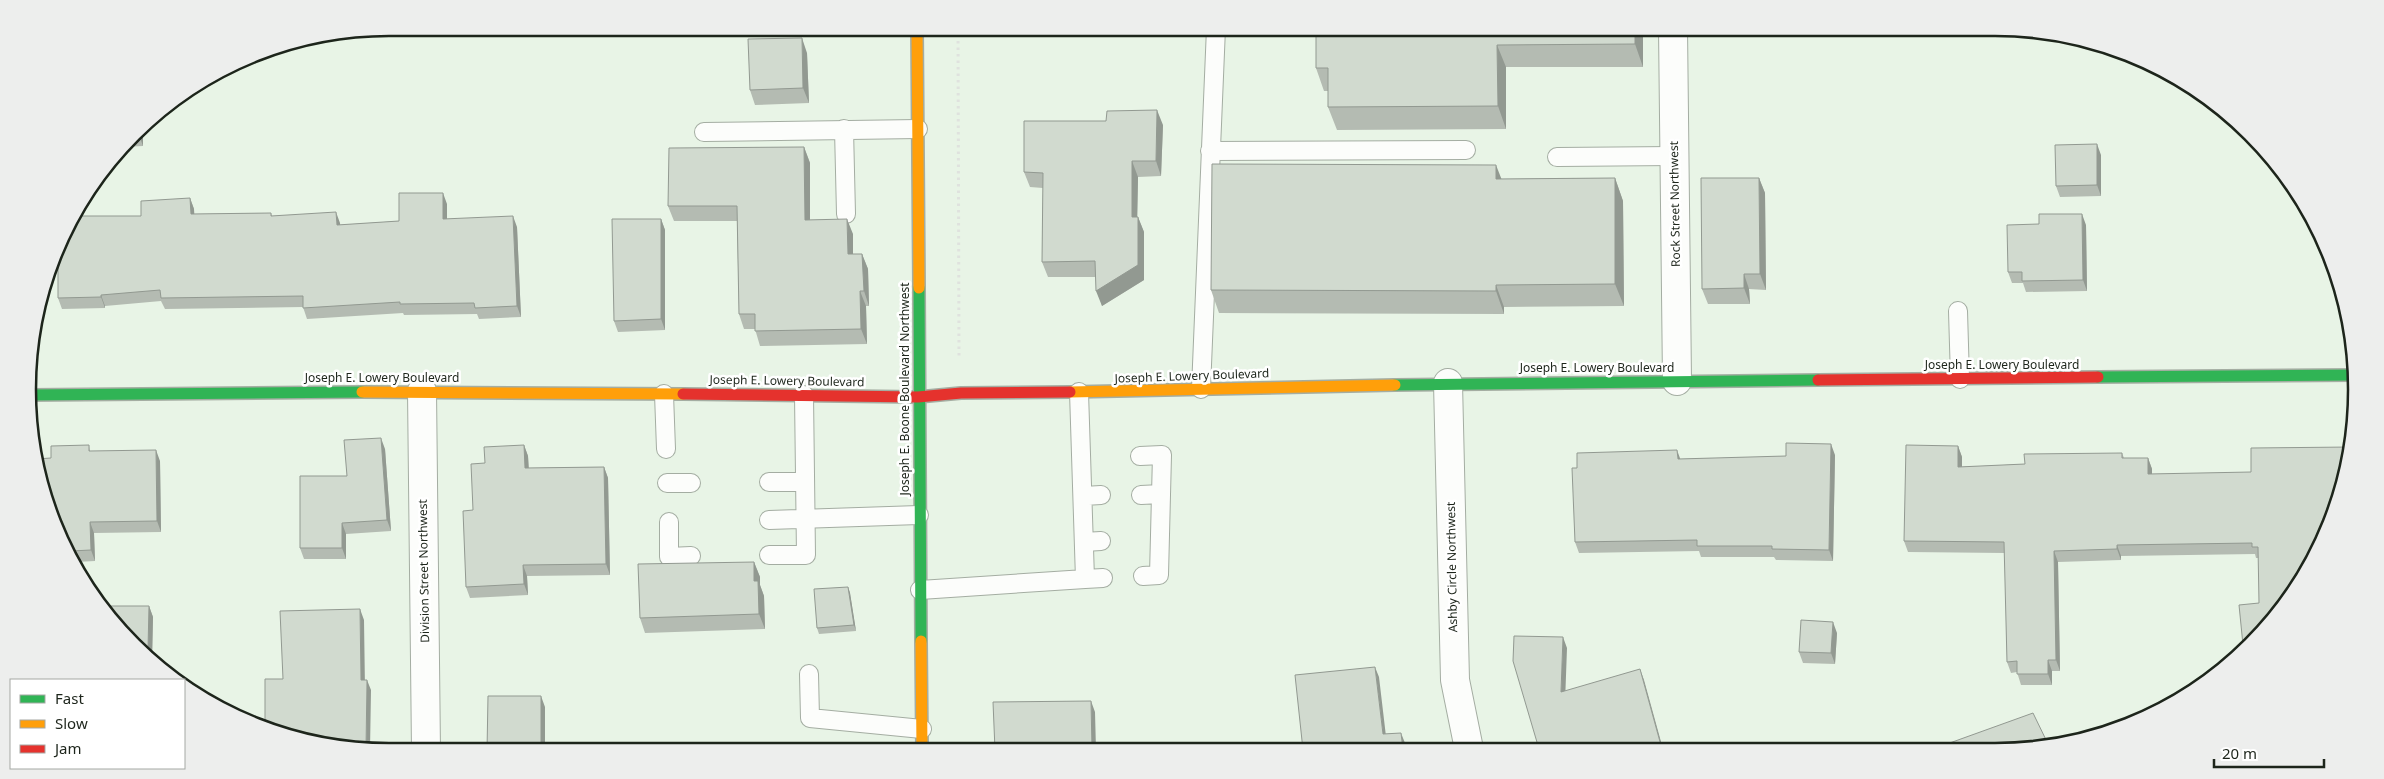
<svg xmlns="http://www.w3.org/2000/svg" width="2384" height="779" viewBox="0 0 2384 779" font-family="'Noto Sans',sans-serif">
  <style>
    .lines { fill: none; stroke-linecap: round; stroke-linejoin: round }
    .lane-casing { stroke: #a4ada2; stroke-width: 20 }
    .street-casing { stroke: #a4ada2; stroke-width: 30 }
    .fast-casing { stroke: #a4ada2; stroke-width: 14 }
    .slow-casing { stroke: #a4ada2; stroke-width: 14 }
    .jam-casing { stroke: #a4ada2; stroke-width: 14 }
    .path { stroke: #dfe2de; stroke-width: 3; stroke-dasharray: 2.5 4; stroke-linecap: butt }
    .lane { stroke: #fcfdfb; stroke-width: 18 }
    .street { stroke: #fcfdfb; stroke-width: 28 }
    .fast { stroke: #30b455; stroke-width: 11 }
    .slow { stroke: #ff9f0a; stroke-width: 11 }
    .jam { stroke: #e5322d; stroke-width: 11 }
    .wall { fill: #b4bbb2 }
    .shaded-wall { fill: #929991 }
    .building { fill: #d1dacf; stroke: #929991 }
    .labels { text-anchor: middle; stroke-width: 5; stroke-linejoin: round; paint-order: stroke }
    .street-label { font-size: 12px; fill: #1d251b; stroke: #fff }
    .rim { fill: none; stroke: #1d251b; stroke-width: 2.5 }
  </style>
  <rect width="100%" height="100%" fill="#e8f4e6"/>
  <g class="lines">
    <g class="lane-casing">
      <path id="lane" d="M844,129L846,214
        M704,132L918,129
        M1210,151L1466,150
        M1557,157L1674,156
        M1958,311L1960,379
        M1201,389L1216,28
        M664,394L666,449
        M1140,456L1162,455L1159,575L1143,576
        M769,482H805
        M667,483H691
        M1141,495L1161,494
        M1084,496L1101,495
        M769,520L919,515
        M669,522V557L691,556
        M1084,542L1101,541
        M769,555H806L804,395
        M1085,579L1103,578
        M920,590L1085,579L1079,392
        M809,674L810,718L922,729"/>
    </g>
    <g class="street-casing">
      <path id="street" d="M1673,28L1677,381
        M1448,383L1455,680L1469,749
        M422,391L426,751"/>
    </g>
    <g class="fast-casing">
      <path id="fast" d="M919,288L921,641
        M2098,377L2355,375
        M1395,385L1818,380
        M29,395L362,392"/>
    </g>
    <g class="slow-casing">
      <path id="slow" d="M917,28L919,288
        M362,392L683,394
        M1070,392L1395,385
        M921,641L922,750"/>
    </g>
    <g class="jam-casing">
      <path id="jam" d="M1818,380L2098,377
        M683,394L918,397L961,393L1070,392"/>
    </g>
    <path class="path" d="M958,28L959,359"/>
    <use href="#lane" class="lane"/>
    <use href="#street" class="street"/>
    <use href="#fast" class="fast"/>
    <use href="#slow" class="slow"/>
    <use href="#jam" class="jam"/>
  </g>
  <path class="wall" d="M1030,28H1140V36L1033,37Z
    M1316,28H1643V67H1506V129L1337,130L1328,107V91H1324L1316,68Z
    M1763,28H1918L1763,29Z
    M807,53L809,103L755,105L750,90Z
    M1163,125L1161,176L1138,177L1137,217H1138L1144,232V280L1102,306L1096,277H1048L1042,262L1043,188L1030,187L1024,172Z
    M143,126V146L123,147Z
    M804,147L810,163V220L853,234V254H862L868,269L869,306H866L867,344L760,346L755,329H744L739,314L737,221H674L668,206Z
    M2101,155V196L2060,197L2056,186Z
    M1615,178L1623,201L1624,306L1504,307V314L1219,313L1211,290L1501,179Z
    M1759,178L1765,193L1766,290L1749,289L1750,304H1708L1702,289Z
    M190,198L194,209V214L271,213L272,216L340,223V225L399,221L447,204V219L517,227L521,317L479,319L477,314L404,315L403,313L307,319L303,307L165,309L161,301L105,306V308L62,309L58,298L141,216Z
    M661,219L665,230V330L618,332L614,321Z
    M2086,225L2087,291L2026,292L2023,283H2012L2008,272Z
    M89,445L90,451L160,461L161,532L94,533L95,561L76,562L40,483L51,458Z
    M524,445L528,456L529,468L604,467L608,478L610,575L527,576L528,595L470,598L466,587L473,510L485,463Z
    M1958,446L1962,457V467L2025,464L2122,453L2124,458H2148L2152,469V474L2308,570L2244,648L2243,645L2259,603V558H2256L2255,554L2121,556V560L2058,562L2060,671H2052V685H2021L2017,672L2011,673L2007,662L2005,553L1908,552L1904,541Z
    M385,449L391,531L346,534V559H304L300,548L347,476Z
    M1835,455L1833,561L1776,560L1774,557H1701L1699,551L1579,553L1575,542L1681,459Z
    M754,562L760,577V585L764,596L765,629L645,633L640,618Z
    M848,587L850,593L856,631L819,634L817,628Z
    M149,606L153,617L152,660H151L134,646Z
    M1837,633L1835,664L1803,663L1799,652Z"/>
  <path class="shaded-wall" d="M1137,28H1140V36Z
    M1635,28H1643V67L1635,44Z
    M802,38L807,53L809,103L803,88Z
    M1497,45L1506,67V129L1498,106Z
    M1157,110L1163,125L1161,176L1156,161Z
    M143,126V146L139,135V130Z
    M2097,144L2101,155V196L2097,185Z
    M804,147L810,163V235L805,220Z
    M1132,161L1138,177L1137,232L1132,217Z
    M1496,165L1505,188L1496,179Z
    M1615,178L1623,201L1624,306L1615,284Z
    M1759,178L1765,193L1766,290L1760,274Z
    M443,193L447,204V230L443,219Z
    M190,198L194,209L195,225L191,214Z
    M336,212L340,223L341,236L337,225Z
    M2082,214L2086,225L2087,291L2083,280Z
    M513,216L517,227L521,317L517,306Z
    M1138,217L1144,232V280L1102,306L1096,291Z
    M661,219L665,230V330L661,319Z
    M847,219L853,234V270L848,254Z
    M862,254L868,269L869,306L864,291Z
    M1744,274L1749,289L1750,304L1744,288Z
    M1496,285L1504,307V314L1496,291Z
    M860,291L866,306L867,344L861,329Z
    M101,295L105,306V308L101,297Z
    M381,438L385,449L391,531L387,520Z
    M1831,444L1835,455L1833,561L1829,550Z
    M524,445L528,456L529,479L525,468Z
    M1958,446L1962,457V478L1958,467Z
    M156,450L160,461L161,532L157,521Z
    M1677,450L1681,461L1678,459Z
    M2148,458L2152,469V485L2148,474Z
    M604,467L608,478L610,575L606,564Z
    M90,522L94,533L95,561L91,550Z
    M342,523L346,534V559L342,548Z
    M2117,545L2121,556V560L2117,549Z
    M2054,551L2058,562L2060,671L2056,660Z
    M754,562L760,577V585L764,596L765,629L759,614L754,581Z
    M523,565L527,576L528,595L524,584Z
    M848,587L850,593L856,631L854,625Z
    M149,606L153,617L152,660L148,649Z
    M360,609L364,620L365,690L361,680Z
    M1833,622L1837,633L1835,664L1831,653Z
    M1563,637L1567,648L1565,703L1561,692Z
    M2048,660L2052,671V685L2048,674Z
    M1375,667L1379,677L1387,745L1383,734Z
    M1640,669L1644,680L1663,749H1662Z
    M367,680L371,690L370,750L366,749Z
    M541,696L545,707V751H541Z
    M1091,701L1095,712L1096,750H1092Z
    M1401,733L1405,743V750H1403Z"/>
  <path class="building" d="M1316,28H1635V44L1497,45L1498,106L1328,107V68H1316Z
    M802,38L803,88L750,90L748,39Z
    M1157,110L1156,161H1132V217H1138V265L1096,291L1095,261L1042,262L1043,173L1024,172V121H1106L1107,111Z
    M139,130V135H134Z
    M2097,144V185L2056,186L2055,145Z
    M804,147L805,220L847,219L848,254H862L864,291H860L861,329L755,331V314H739L737,206H668L669,148Z
    M1212,164L1496,165V179L1615,178V284L1496,285V291L1211,290Z
    M1701,178H1759L1760,274H1744V288L1702,289Z
    M399,193H443V219L513,216L517,306L475,308L474,303L400,304V302L303,308V296L161,298L160,290L101,295V297L58,298V251L65,229L73,216H141V201L190,198L191,214L271,213V216L336,212L337,225L399,221Z
    M2039,214H2082L2083,280L2022,281V272H2008L2007,225L2039,224Z
    M612,219H661V319L614,321Z
    M381,438L387,520L342,523V548H300V476H347L344,440Z
    M1786,443L1831,444L1829,550L1772,549V546H1697V540L1575,542L1572,468H1577V453L1677,450L1678,459L1786,456Z
    M89,445V451L156,450L157,521L90,522L91,550L71,551L40,483L36,459L51,458V446Z
    M524,445L525,468L604,467L606,564L523,565L524,584L466,587L463,511L473,510L471,464L485,463L484,447Z
    M1906,445L1958,446V467L2025,464L2024,454L2122,453V458H2148V474L2251,472V448L2351,447L2349,460L2308,570L2247,645H2243L2239,605L2259,603L2258,547H2252V543L2117,545V549L2054,551L2056,660H2048V674H2017V661L2007,662L2004,542L1904,541Z
    M754,562V581H758L759,614L640,618L638,564Z
    M848,587L854,625L817,628L814,589Z
    M101,606H149L148,649H137L134,646Z
    M360,609L361,680H367L366,749L319,744L265,728V679H283L280,611Z
    M1801,620L1833,622L1831,653L1799,652Z
    M1514,636L1563,637L1561,692L1640,669L1662,749H1539L1513,661Z
    M1375,667L1383,734L1401,733L1403,750H1303L1295,675Z
    M488,696H541V751H487Z
    M1091,701L1092,750H995L993,702Z
    M2033,713L2049,746L2042,748L1933,749Z"/>
  <g class="labels">
    <g class="street-label">
      <text transform="translate(1675 204) rotate(-91)" y="4">Rock Street Northwest</text>
      <text x="2002" y="369">Joseph E. Lowery Boulevard</text>
      <text x="1597" y="372">Joseph E. Lowery Boulevard</text>
      <text transform="translate(1192 376) rotate(-2)" y="4">Joseph E. Lowery Boulevard</text>
      <text x="382" y="382">Joseph E. Lowery Boulevard</text>
      <text transform="translate(787 381) rotate(1)" y="4">Joseph E. Lowery Boulevard</text>
      <text transform="translate(905 389) rotate(-90)" y="4">Joseph E. Boone Boulevard Northwest</text>
      <text transform="translate(1452 567) rotate(-91)" y="4">Ashby Circle Northwest</text>
      <text transform="translate(424 571) rotate(-91)" y="4">Division Street Northwest</text>
    </g>
  </g>
  <path d="M0 0H2384V779H0ZM389 36H1995A353 353 0 0 1 2348 389V390A353 353 0 0 1 1995 743H389A353 353 0 0 1 36 390V389A353 353 0 0 1 389 36Z" fill="#edeeed" fill-rule="evenodd"/>
  <path class="rim" d="M389 36H1995A353 353 0 0 1 2348 389V390A353 353 0 0 1 1995 743H389A353 353 0 0 1 36 390V389A353 353 0 0 1 389 36Z"/>
  <rect x="10" y="679" width="175" height="90" fill="#ffffff" stroke="#a5a8a4"/>
  <rect x="20" y="695" width="25" height="8" fill="#30b455" stroke="#a5a8a4"/>
  <text x="55" y="704" font-size="15" fill="#1d251b">Fast</text>
  <rect x="20" y="720" width="25" height="8" fill="#ff9f0a" stroke="#a5a8a4"/>
  <text x="55" y="729" font-size="15" fill="#1d251b">Slow</text>
  <rect x="20" y="745" width="25" height="8" fill="#e5322d" stroke="#a5a8a4"/>
  <text x="55" y="754" font-size="15" fill="#1d251b">Jam</text>
  <path d="M2214 759v8h110v-8" fill="none" stroke="#1d251b" stroke-width="2.5"/>
  <text x="2222" y="759" font-size="15" fill="#1d251b" stroke="#ffffff" stroke-width="4" paint-order="stroke">20 m</text>
</svg>
